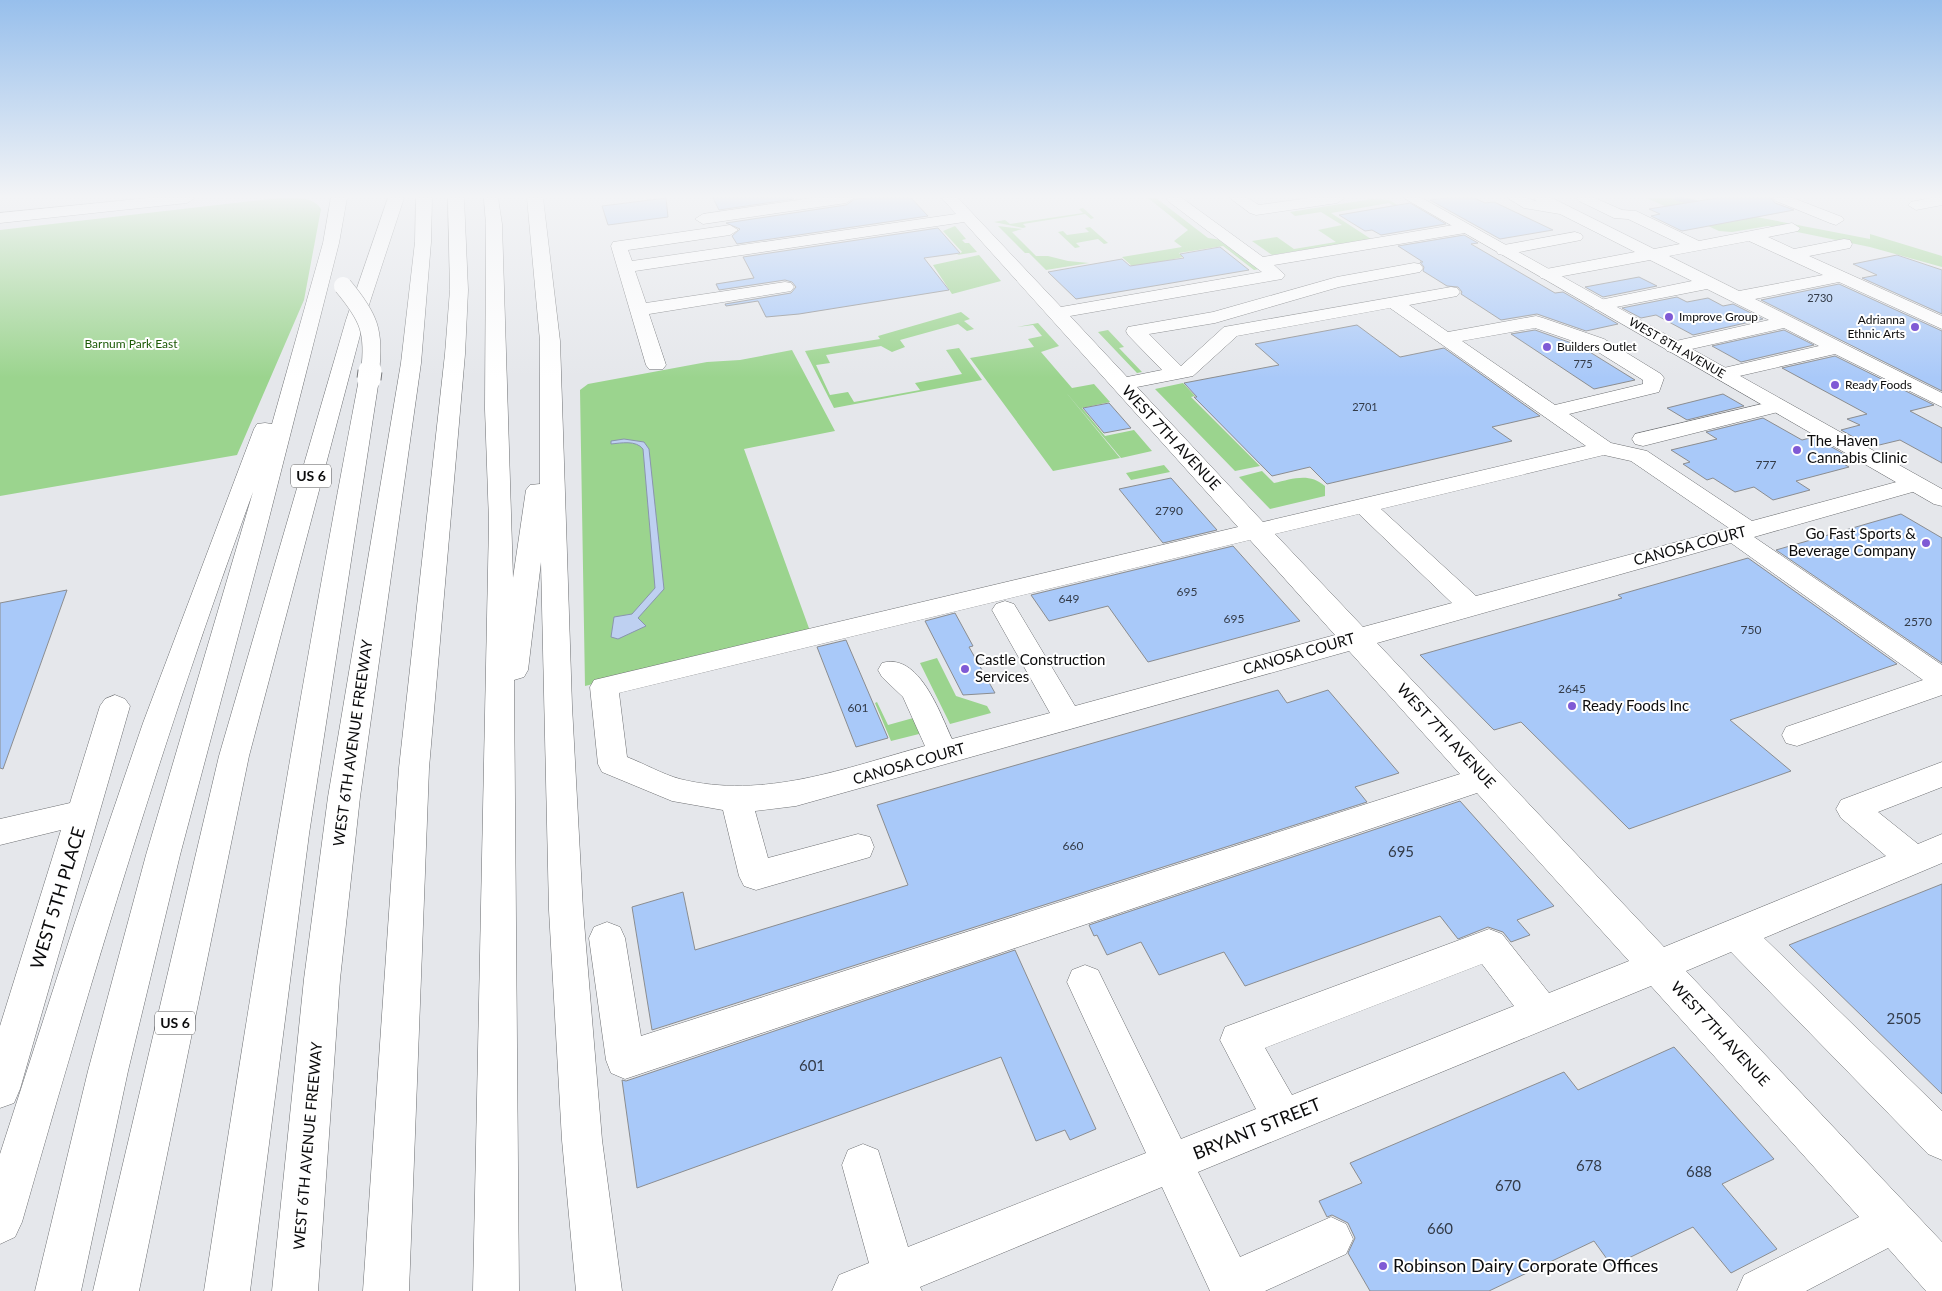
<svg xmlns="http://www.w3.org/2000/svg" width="1942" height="1291" viewBox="0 0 1942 1291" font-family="Lato,sans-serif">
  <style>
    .green { fill: #9bd48e }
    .water { fill: #bed0f1; stroke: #8995ad }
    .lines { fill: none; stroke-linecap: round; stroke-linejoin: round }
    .stream { stroke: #8995ad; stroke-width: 5 }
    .building { fill: #a9c9f9; stroke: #8b8d90 }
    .minor-casing { stroke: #6d6f72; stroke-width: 1 }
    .major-casing { stroke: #6d6f72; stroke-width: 1 }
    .highway-casing { stroke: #6d6f72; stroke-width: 1 }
    .minor { fill: #fff; fill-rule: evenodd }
    .major { fill: #fff; fill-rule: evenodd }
    .highway { fill: #fff; fill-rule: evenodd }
    .highway-bridge-far1-casing { stroke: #6d6f72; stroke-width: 19; stroke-linecap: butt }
    .highway-bridge-casing { stroke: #6d6f72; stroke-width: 25; stroke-linecap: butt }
    .highway-bridge-far1 { stroke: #fff; stroke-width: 18 }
    .highway-bridge { stroke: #fff; stroke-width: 23 }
    .poi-dot { fill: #7f5ad5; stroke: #fff; stroke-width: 2 }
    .labels { text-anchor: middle; stroke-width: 4; stroke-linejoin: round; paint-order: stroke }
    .far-number-label { font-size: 11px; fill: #333b48 }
    .far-poi-label { font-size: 12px; fill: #0c0c0d; stroke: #fff; text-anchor: start }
    .far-park-label { font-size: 12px; fill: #1c5a07; stroke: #fff }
    .far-street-label { font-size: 12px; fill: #0c0c0d; stroke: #fff }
    .number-label { font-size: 12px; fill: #333b48 }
    .shield { fill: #fff; stroke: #555556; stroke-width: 1 }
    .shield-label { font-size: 14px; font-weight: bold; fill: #0c0c0d }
    .street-label { font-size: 15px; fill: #0c0c0d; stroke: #fff }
    .poi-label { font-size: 15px; fill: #0c0c0d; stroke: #fff; text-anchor: start }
    .near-number-label { font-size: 15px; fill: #333b48 }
    .near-street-label { font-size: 18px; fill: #0c0c0d; stroke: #fff }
    .near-poi-label { font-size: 18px; fill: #0c0c0d; stroke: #fff; text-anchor: start }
  </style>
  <rect width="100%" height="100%" fill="#e5e7eb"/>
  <path class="green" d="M278,198C292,198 313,195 321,209L304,300L237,455L0,496V230Z
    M1148,198H1156L1208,238L1222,240L1260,269L1254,270L1223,246L1179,253L1183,257L1134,268L1122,257L1182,247L1174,241L1188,230Z
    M1647,198H1690L1741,214L1870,239V234L1942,256V267L1870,247L1768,226L1732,232L1719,231Z
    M1372,199L1389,200L1416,216L1413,217L1389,203L1331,213L1371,239L1272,255L1252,241L1277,237L1294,249L1336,242L1318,230L1342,225L1321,212L1295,216L1290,212Z
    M1083,208L1094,218L1091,219L1085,214L1023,224L1026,227L1023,228L994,222L1005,220L1010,224L1083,213L1079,209Z
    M955,226L966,239L962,240L965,243H969L977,252L957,255L962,252L943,231Z
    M998,226L1022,229L1012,232L1036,256H1048L1068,261L1089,263L1046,270L1029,253H1025Z
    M1090,227L1108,243L1104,244L1098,239L1076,243L1080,247L1075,248L1058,232L1063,231L1067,235L1089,232L1085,228Z
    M979,255L1001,281L952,294L933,265Z
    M961,312L970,319L964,321L974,329L967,331L958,324L900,340L905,347L892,352L881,346L826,355L830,363L816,365L830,395L848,392L854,402L920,390L915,383L962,374L946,350L959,348L982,380L834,408L805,351L880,339L878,336Z
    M1038,323L1059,346L1041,352L1072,388L1094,384L1110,402L1082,408L1105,436L1134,430L1152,451L1121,458L1064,390L1120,458L1053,471L970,358L1034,347L1028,339L1042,336L1033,325L1017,327Z
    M1108,330L1124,347L1119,348L1142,372L1137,373L1098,332Z
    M792,350L835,431L744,449L810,631L585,686L580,390L588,384L707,362L740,360Z
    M1183,383L1195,396L1191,397L1260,466L1235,471L1155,389Z
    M1164,465L1170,472L1131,480L1126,473Z
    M1262,471L1274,483C1292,479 1309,472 1325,486V496L1270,509L1239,477Z
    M937,658L956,696L987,706L991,713L950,724L920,663Z
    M877,702L888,725L924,715L931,731L891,741L875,703Z"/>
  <path class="water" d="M624,439L644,442L649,449L664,589L638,618L646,626L618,639L611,637L614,617L632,614L655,588L643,449C636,440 621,443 611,444V441Z"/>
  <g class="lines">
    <path class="stream" d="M1677,198L1699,204"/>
  </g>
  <path class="building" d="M666,198L668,217L608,225L602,206Z
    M713,198H793L794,199L719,210Z
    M868,198H911L928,216L737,244L732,236L740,229L726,223L846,205L855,199Z
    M1447,198H1474L1485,203L1494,202L1553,230L1500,239L1430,200Z
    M1717,198H1771L1775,203L1794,210L1682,231L1651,216L1660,214L1649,209Z
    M1410,203L1446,224L1381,235L1372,230L1365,231L1339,215Z
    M938,228L960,253L924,258L949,290L799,314L766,317L758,301L726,306L725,304L791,293L796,287L792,282L785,280L719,290L716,284L754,278L743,257Z
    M1464,235L1478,243L1471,244L1555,293L1563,292L1618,324L1586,331L1537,314L1501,320L1461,294L1462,292L1458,287L1447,286L1423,271L1424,267L1420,262H1423L1398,246Z
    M1220,247L1249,270L1076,299L1048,272L1122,259L1130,266L1184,258L1180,254Z
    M1897,255L1942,270V314L1862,278L1877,275L1853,264Z
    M1639,277L1657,286L1603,297L1585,287Z
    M1839,284L1942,331V391L1761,300Z
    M1677,297L1687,302L1708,298L1723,306L1733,304L1763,319L1693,335L1656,315L1641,318L1622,308Z
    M1357,325L1400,357L1444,348L1540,416L1492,427L1512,441L1327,484L1310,467L1272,476L1194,397H1197L1184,383L1279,365L1255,344Z
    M1535,330L1580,346L1635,380L1594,389L1511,334Z
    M1784,330L1814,345L1741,362L1712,346Z
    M1835,356L1934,405L1910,411L1942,428V463L1900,440L1871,447L1841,430L1860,425L1847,419L1867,414L1782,368Z
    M1723,394L1744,406L1687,420L1667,408Z
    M1109,403L1131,428L1104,433L1083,408Z
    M1763,418L1802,440L1814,437L1844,454L1833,458L1849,467L1796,481L1810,490L1773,500L1754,487L1735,492L1713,478L1707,480L1683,464L1690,462L1671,450L1717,439L1706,432Z
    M1171,478L1217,530L1163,543L1119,489Z
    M1901,514L1942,538V663L1776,550Z
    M1233,546L1300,621L1148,662L1108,606L1049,621L1031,595Z
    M1748,558L1897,664L1730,720L1791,771L1629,829L1521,722L1494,730L1420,655L1622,598L1618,595Z
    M67,590L3,769L0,768V603Z
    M955,613L973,646L969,647L995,693L963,695L925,621Z
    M846,640L888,738L856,747L817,647Z
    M1278,690L1287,703L1328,690L1399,773L1355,787L1367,802L652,1030L632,907L683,892L695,950L908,885L877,805Z
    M1460,801L1554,906L1517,920L1530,935L1511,942L1503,932L1488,927L1458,939L1440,916L1245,986L1224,952L1159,975L1141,942L1107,955L1097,935L1094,936L1089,925Z
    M1942,884V1094L1789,945Z
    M1015,950L1096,1129L1070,1140L1065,1130L1036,1141L1001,1057L637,1188L622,1080L626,1081Z
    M1674,1047L1774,1159L1722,1184L1777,1249L1731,1273L1693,1227L1612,1266L1594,1241L1489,1291H1370L1348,1253L1355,1238L1348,1223L1332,1215L1327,1217L1319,1201L1362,1183L1350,1163L1564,1072L1578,1090Z"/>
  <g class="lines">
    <g class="minor-casing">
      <path id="minor" d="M812,198H854L846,203L703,224L695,219L703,214Z
        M942,198H958L1061,307L1262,272L1168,201L1166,198H1182L1263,257L1465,223L1473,228L1465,233L1274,265L1285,275L1282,279L1276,280L1070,316L1127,377L1162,370L1128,335L1126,331L1128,327L1213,312L1337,277L1414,263L1420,264L1423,268L1420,272L1339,287L1215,323L1149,334L1181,366L1224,327L1451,287L1457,288L1460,292L1457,296L1409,305L1448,332L1536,316L1543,318L1604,339L1661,374L1664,378L1659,392L1569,414L1611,443L1647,451L1752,521L1915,477L1923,479L1927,484L1923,489L1754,537L1942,665V695L1797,746L1786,743L1782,735L1786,727L1923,680L1731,543L1377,643L1664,947L1886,856L1841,818L1836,809L1841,800L1942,762V787L1878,812L1918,844L1942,834V863L1764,938L1942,1111V1160L1928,1154L1731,952L1686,971L1942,1242V1291H1926L1888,1248L1806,1291H1737L1744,1275L1859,1217L1651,986L1198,1172L1240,1257L1331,1217L1346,1224L1353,1239L1346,1254L1265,1291H1210L1162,1187L920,1287L922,1291H832L839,1275L869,1263L842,1165L848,1150L863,1144L878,1150L908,1247L1146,1153L1067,982L1072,970L1085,965L1098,970L1181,1139L1256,1109L1220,1040L1225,1027L1489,929L1502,934L1549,993L1629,961L1477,793L625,1079L611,1073L606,1060L589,938L594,927L607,922L620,927L625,938L641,1036L1460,774L1349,651L796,806L755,811L768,858L858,834L870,837L874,847L870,857L756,890L744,886L739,876L723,810L672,801L602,772L598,764L590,687L594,680L1238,527L964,222L635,271L646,303L785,282L791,283L794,287L791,291L785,292L649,314L666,365L663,369H649L646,365L611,246L613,242L730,225L738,230L730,235L628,250L632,261L956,214ZM1390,308L1586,446L1263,522L1137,387L1193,376L1237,336ZM1535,328L1590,347L1643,380V384L1555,405L1462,341ZM1604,455L1631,461L1729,528L1476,596L1381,509ZM1359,514L1452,603L1363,627L1275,534ZM1250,540L1335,635L1075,706L1014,604L1005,601L996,604L992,610L1050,713L952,739C940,713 919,652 882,663L878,670L882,677L903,697L925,746C845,768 764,800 680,779C662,774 645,764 627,757L619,693ZM1482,964L1514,1006L1292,1095L1265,1048Z
        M1230,198H1248L1259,205L1309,198H1345L1337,203L1256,215L1250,213Z
        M1508,198H1527L1536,201L1534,198H1552L1654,249L1680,244L1628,219L1614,218L1579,201L1576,198H1595L1622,210L1636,211L1699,241L1792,223L1800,228L1798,231L1768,237L1794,249L1844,239L1850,240L1852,244L1850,248L1809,256L1942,316V329L1839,282L1755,299L1942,393V407L1835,354L1722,380L1715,378L1712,374L1715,370L1819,346L1784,328L1674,353L1667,351L1664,347L1667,343L1769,320L1707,289L1601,310L1595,309L1592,305L1595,301L1692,281L1650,260L1547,279L1541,278L1538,274L1541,270L1635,252L1560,214L1524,208ZM1749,241L1823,275L1739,291L1669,256Z
        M1773,198H1793L1842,217L1844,220L1836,225L1830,223L1776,201Z
        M1931,198H1942V205L1916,210L1908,205L1911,202Z
        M1575,232L1581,234L1583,237L1581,240L1504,255L1498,254L1496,250L1498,246L1504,245Z
        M1779,400L1786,402L1789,406L1786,410L1643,446L1635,444L1632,439L1635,434Z
        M115,695L125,699L130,706L20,1089L14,1103L0,1108V1026L61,830L0,845V819L70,803L100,706L105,699Z"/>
    </g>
    <g class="major-casing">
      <path id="major" d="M148,198H195L187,203L0,223V213Z
        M1404,198H1422L1942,489V506L1934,504Z"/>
    </g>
    <g class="highway-casing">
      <path id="highway" d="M331,198H347L339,243L263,542L180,855L128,1071L81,1291H35L88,1071L146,855L253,492C165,731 92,977 22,1222L15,1237L0,1244V1154L75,922L143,723L254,429L257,424L265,423L272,424L323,243Z
        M388,198H404L364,320L249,756L139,1291H93L219,756L346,320Z
        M416,198H432L431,242L421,363L360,797L340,979L318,1291H272L304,979L328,797L401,363L415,242Z
        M448,198H464L468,290L465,354L429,768L409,1291H363L399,768L445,354L450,290Z
        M484,198H498L502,224L513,578L526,490L530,485L540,484V341L527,198H543L560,341L572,706L583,910L602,1140L622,1291H576L562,1140L549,910L541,562L528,670L524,677L514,680L519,1291H473L489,522L485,409L486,224Z
        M369,373L376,375L379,379L309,834L250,1291H204C251,986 301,682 359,379L362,375Z"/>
    </g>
    <use href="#minor" class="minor"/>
    <use href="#major" class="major"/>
    <use href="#highway" class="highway"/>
    <g class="highway-bridge-far1-casing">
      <path id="highway-bridge-far1" d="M343,286C369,317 375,332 370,372"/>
    </g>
    <g class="highway-bridge-casing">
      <path id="highway-bridge" d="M369,379L370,371"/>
    </g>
    <use href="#highway-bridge-far1" class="highway-bridge-far1"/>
    <use href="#highway-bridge" class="highway-bridge"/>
  </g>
  <linearGradient id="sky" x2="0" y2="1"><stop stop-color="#97bfec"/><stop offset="0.52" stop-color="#f3f4f6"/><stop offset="1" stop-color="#f3f4f6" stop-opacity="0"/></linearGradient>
  <rect width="1942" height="378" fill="url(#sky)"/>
  <g class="poi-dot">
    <circle cx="1669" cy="317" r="5"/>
    <circle cx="1915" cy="327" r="5"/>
    <circle cx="1547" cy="347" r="5"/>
    <circle cx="1835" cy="385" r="5"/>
    <circle cx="1797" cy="450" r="5"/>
    <circle cx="1926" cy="543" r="5"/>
    <circle cx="965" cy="669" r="5"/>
    <circle cx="1572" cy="706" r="5"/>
    <circle cx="1383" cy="1266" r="5"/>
  </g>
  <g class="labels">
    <g class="far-number-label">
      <text x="1820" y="302">2730</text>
      <text x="1583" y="368">775</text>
      <text x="1365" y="411">2701</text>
    </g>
    <g class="far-poi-label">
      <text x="1679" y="321">Improve Group</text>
      <text x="1905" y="324" text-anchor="end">Adrianna<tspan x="1905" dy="14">Ethnic Arts</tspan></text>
      <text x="1557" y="351">Builders Outlet</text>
      <text x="1845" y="389">Ready Foods</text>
    </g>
    <g class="far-park-label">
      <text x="131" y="348">Barnum Park East</text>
    </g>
    <g class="far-street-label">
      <text transform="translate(1677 348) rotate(30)" y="4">WEST 8TH AVENUE</text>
    </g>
    <g class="number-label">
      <text x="1766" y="469">777</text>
      <text x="1169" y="515">2790</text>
      <text x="1187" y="596">695</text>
      <text x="1069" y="603">649</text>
      <text x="1234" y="623">695</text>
      <text x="1918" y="626">2570</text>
      <text x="1751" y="634">750</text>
      <text x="1572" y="693">2645</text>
      <text x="858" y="712">601</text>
      <text x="1073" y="850">660</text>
    </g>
    <g class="shield">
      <rect x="291" y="464.5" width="40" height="23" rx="4"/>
      <rect x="155" y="1011.5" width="40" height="23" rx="4"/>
    </g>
    <g class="shield-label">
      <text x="311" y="481">US 6</text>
      <text x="175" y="1028">US 6</text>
    </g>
    <g class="street-label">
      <text transform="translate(1171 438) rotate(47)" y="5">WEST 7TH AVENUE</text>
      <text transform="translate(1690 546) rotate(-15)" y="5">CANOSA COURT</text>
      <text transform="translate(1299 654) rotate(-16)" y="5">CANOSA COURT</text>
      <text transform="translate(1446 736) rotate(47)" y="5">WEST 7TH AVENUE</text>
      <text transform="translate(353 743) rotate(-82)" y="5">WEST 6TH AVENUE FREEWAY</text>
      <text transform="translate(909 764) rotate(-16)" y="5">CANOSA COURT</text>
      <text transform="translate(1720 1034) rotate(47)" y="5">WEST 7TH AVENUE</text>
      <text transform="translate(308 1146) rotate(-85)" y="5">WEST 6TH AVENUE FREEWAY</text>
    </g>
    <g class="poi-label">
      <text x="1807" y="446">The Haven<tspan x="1807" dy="17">Cannabis Clinic</tspan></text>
      <text x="1916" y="539" text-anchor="end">Go Fast Sports &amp;<tspan x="1916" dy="17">Beverage Company</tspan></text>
      <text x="975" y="665">Castle Construction<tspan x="975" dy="17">Services</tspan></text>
      <text x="1582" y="711">Ready Foods Inc</text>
    </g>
    <g class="near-number-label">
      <text x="1401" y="857">695</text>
      <text x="1904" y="1024">2505</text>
      <text x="812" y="1071">601</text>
      <text x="1589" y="1171">678</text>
      <text x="1699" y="1177">688</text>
      <text x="1508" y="1191">670</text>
      <text x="1440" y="1234">660</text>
    </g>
    <g class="near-street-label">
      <text transform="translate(58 898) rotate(-73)" y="6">WEST 5TH PLACE</text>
      <text transform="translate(1257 1129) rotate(-22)" y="6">BRYANT STREET</text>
    </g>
    <g class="near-poi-label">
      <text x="1393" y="1272">Robinson Dairy Corporate Offices</text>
    </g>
  </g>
</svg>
